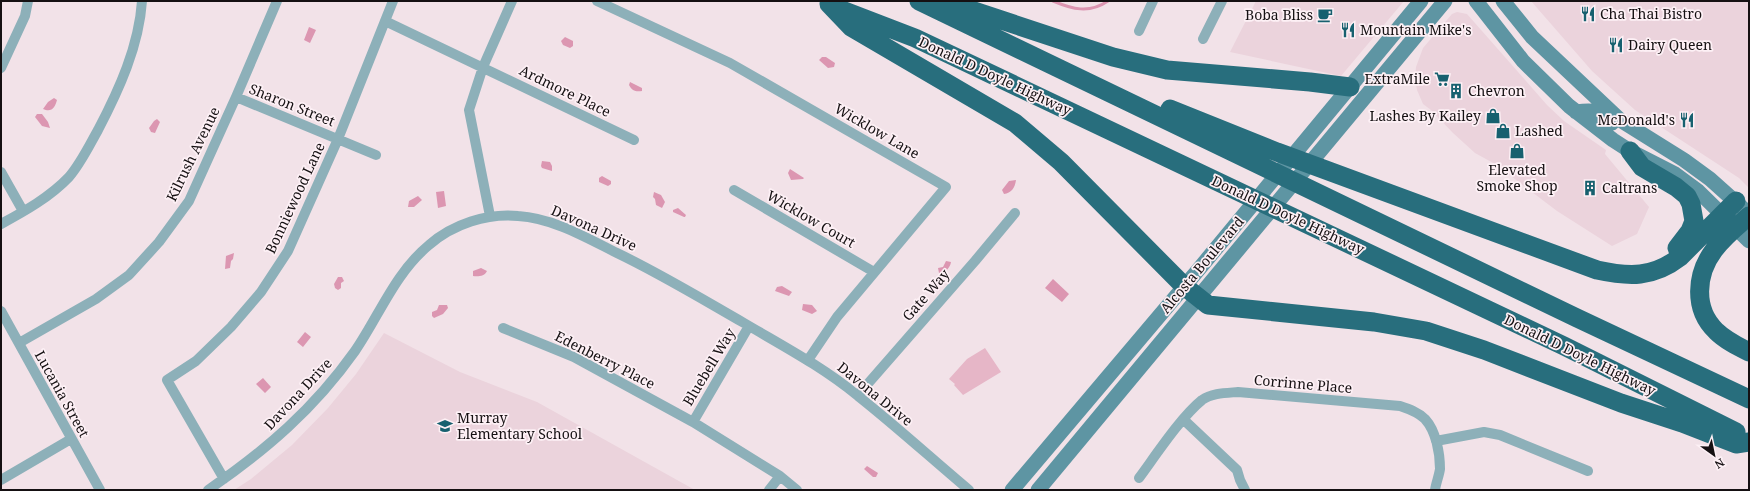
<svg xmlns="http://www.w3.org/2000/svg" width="1750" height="491" viewBox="0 0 1750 491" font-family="'Noto Serif',serif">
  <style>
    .built { fill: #ebd3dc }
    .green { fill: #e6b6c7 }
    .water { fill: #dc96b1 }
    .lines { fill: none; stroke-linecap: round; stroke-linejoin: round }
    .stream { stroke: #dc96b1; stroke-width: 3 }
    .street { stroke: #8db0b9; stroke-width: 10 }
    .secondary { stroke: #5e95a3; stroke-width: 15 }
    .highway { stroke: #286e7d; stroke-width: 19 }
    .labels { text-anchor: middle; stroke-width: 3.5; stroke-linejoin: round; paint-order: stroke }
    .poi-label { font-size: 14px; fill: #151012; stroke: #fdf0f5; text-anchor: start }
    .street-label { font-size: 14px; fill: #151012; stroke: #fdf0f5 }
  </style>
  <rect width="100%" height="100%" fill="#f2e2e8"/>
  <path class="built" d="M1256,1H1404L1341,76L1230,52Z
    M1531,1H1749V188L1739,178L1635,110L1592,71Z
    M1457,12L1467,14L1547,105L1564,121L1606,150L1605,154L1649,207L1637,234L1612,246L1557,211L1495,164L1475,153L1453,133L1431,110L1423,104L1417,90L1415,78L1416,67L1423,48L1452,14Z
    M384,333L460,372L537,402L695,490H234L251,479L292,445L328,408L356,374Z"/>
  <path class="green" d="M985,348L1001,372L963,395L954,385L955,384L949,379L967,359Z"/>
  <path class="water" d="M309,27L316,30L310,43L304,40Z
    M565,37L573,41V46L570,48L563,45L561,41Z
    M822,57H826L835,63L834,67L828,68L819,60Z
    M630,82L642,88V91C636,92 632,91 629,85Z
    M54,98L57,100C55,107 52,113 43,109L48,102Z
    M37,114H42L48,122L50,128L42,126L35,117Z
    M157,119L160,122L155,133L151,132L149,128L154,121Z
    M542,161L550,162L552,166V171L542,168L541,166Z
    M790,169L804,178L803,179L791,180L788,173Z
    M602,176L611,181V184L608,186L599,182V178Z
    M1016,180C1015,188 1011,193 1004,194L1002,190L1009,181Z
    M444,191L446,206L438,208L436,192Z
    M654,192L661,195L665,202L662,208L656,205L655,199L653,197Z
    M418,196L422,200L414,207H408L409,201Z
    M678,208L686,215L685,217H684L673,212V210Z
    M234,253L233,259L231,261L230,268L225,269L226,256Z
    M946,261L951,262C950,268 946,272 939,273L938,268L943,267Z
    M481,268L487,271C485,276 478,277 473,276V271Z
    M338,277H342L344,281L341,283V288L338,290L335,288L334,284Z
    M1053,279L1069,294L1062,302L1045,288Z
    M782,286L792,292L789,296L775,291L777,287Z
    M803,304L812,305L817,311L812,314L802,310Z
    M439,305H447L448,308L443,314L434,318L432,316V312L437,310Z
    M305,332L311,337L303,347L297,342Z
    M263,378L271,387L265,393L256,384Z
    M867,466L878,473L876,477H873L864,469Z"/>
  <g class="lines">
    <path class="stream" d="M1053,1C1072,9 1089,14 1108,1"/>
    <path class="street" d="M597,1L730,63L946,187L837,317L808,360
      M385,21L634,140
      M1139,31L1153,1
      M1203,39L1222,1
      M1,68L25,16L28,1
      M236,97L376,155
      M1,172L23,211
      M734,190L874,272
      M490,216L469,110L483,67L512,1
      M1,224C25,211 50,197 69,177C81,163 89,146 98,130C119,90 139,46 142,1
      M1,311L100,490
      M503,328L574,357L693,422L780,476L797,490
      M19,343L96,299L129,275L159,242L189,201L236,97L277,1
      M858,395L975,261L1015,213
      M1184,420L1237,470L1240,480L1245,490
      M693,422L749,326
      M1436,441L1484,432L1500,435L1588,471
      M1139,478C1156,455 1181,417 1202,400C1212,393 1226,393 1238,392L1400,406C1409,409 1418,412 1425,419C1436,431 1440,453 1440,469C1439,476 1436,483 1435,490
      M224,479L167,380L196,361L231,327L261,292L288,251L338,139L393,1
      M1,480L71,439
      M208,490C266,450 314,409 355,351C379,316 395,273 429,245C453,224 487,213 518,216C553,218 587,238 617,253C661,274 702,299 744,323C783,346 823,367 858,396C896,426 932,459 969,490
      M769,490L780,476"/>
    <path class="secondary" d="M1476,1L1523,61L1569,106L1613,140L1630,151L1675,174L1698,191L1749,241
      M1503,1L1532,37L1620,120L1684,160L1710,179L1749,214
      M1576,112C1596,109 1597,111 1612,123
      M1012,490L1199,269L1421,1
      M1038,490L1445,1"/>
    <path class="highway" d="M919,1L1577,318L1749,399
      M829,4L851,27L1015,123L1061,162L1184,286L1208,305L1374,322L1426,331L1484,350L1621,403L1682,423L1736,444L1749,442
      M834,7L915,38L1564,346L1736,432
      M942,11L965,8L1113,57L1167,70L1310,82L1350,87
      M1170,109L1277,152L1597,270C1629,277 1653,278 1680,257L1736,201
      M1630,151L1642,167L1676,187L1687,196L1691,204L1694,221L1690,231L1677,248
      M1749,216C1737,226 1724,237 1714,250C1696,274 1693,309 1716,331C1725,340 1737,346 1749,352"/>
  </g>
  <defs>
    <g id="restaurant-bare" transform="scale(1.2)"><path d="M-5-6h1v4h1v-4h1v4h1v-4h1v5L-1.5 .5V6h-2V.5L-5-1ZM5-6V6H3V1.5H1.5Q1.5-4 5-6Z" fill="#17606f" stroke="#fdf0f5" stroke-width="2.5" paint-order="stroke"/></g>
    <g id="cafe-bare" transform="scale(1.2)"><path d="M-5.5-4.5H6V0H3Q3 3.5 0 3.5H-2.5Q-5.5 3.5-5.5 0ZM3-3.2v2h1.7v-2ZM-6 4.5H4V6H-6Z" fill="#17606f" stroke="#fdf0f5" stroke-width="2.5" paint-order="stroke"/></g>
    <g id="supermarket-bare" transform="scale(1.2)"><path d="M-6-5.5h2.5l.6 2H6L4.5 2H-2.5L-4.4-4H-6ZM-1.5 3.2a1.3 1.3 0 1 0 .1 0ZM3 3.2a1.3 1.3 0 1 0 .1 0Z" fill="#17606f" stroke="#fdf0f5" stroke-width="2.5" paint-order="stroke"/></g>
    <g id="building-bare" transform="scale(1.2)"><path d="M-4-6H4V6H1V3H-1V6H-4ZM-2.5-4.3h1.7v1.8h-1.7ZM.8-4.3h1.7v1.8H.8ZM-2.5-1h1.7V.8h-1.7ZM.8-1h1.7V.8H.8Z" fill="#17606f" stroke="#fdf0f5" stroke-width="2.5" paint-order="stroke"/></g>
    <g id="shop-bare" transform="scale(1.2)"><path d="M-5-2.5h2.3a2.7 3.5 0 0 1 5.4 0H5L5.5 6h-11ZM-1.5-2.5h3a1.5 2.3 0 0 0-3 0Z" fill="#17606f" stroke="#fdf0f5" stroke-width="2.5" paint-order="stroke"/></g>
    <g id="school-bare" transform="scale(1.2)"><path d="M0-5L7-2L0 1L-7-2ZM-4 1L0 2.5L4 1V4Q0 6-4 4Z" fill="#17606f" stroke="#fdf0f5" stroke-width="2.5" paint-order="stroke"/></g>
  </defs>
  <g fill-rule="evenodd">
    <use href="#restaurant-bare" x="1588" y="14"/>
    <use href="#cafe-bare" x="1325" y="15"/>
    <use href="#restaurant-bare" x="1348" y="30"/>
    <use href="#restaurant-bare" x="1616" y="45"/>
    <use href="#supermarket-bare" x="1442" y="79"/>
    <use href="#building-bare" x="1456" y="91"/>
    <use href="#shop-bare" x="1493" y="116"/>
    <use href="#restaurant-bare" x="1687" y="120"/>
    <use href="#shop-bare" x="1503" y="131"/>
    <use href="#shop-bare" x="1517" y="151"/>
    <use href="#building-bare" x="1590" y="188"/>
    <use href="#school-bare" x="445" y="426"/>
  </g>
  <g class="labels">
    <g class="poi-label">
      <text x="1600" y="19">Cha Thai Bistro</text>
      <text x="1313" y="20" text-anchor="end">Boba Bliss</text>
      <text x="1360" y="35">Mountain Mike's</text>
      <text x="1628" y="50">Dairy Queen</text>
      <text x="1430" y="84" text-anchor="end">ExtraMile</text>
      <text x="1468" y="96">Chevron</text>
      <text x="1481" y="121" text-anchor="end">Lashes By Kailey</text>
      <text x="1675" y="125" text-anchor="end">McDonald's</text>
      <text x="1515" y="136">Lashed</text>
      <text x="1517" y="175" text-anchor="middle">Elevated<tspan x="1517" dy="16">Smoke Shop</tspan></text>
      <text x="1602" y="193">Caltrans</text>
      <text x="457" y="423">Murray<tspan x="457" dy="16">Elementary School</tspan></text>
    </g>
    <g class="street-label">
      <text transform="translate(995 76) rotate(25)" y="5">Donald D Doyle Highway</text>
      <text transform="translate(565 91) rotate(26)" y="5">Ardmore Place</text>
      <text transform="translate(292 105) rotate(22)" y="5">Sharon Street</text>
      <text transform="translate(877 131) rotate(30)" y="5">Wicklow Lane</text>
      <text transform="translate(193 154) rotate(-64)" y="5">Kilrush Avenue</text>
      <text transform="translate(295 198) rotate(-65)" y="5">Bonniewood Lane</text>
      <text transform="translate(1288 215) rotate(25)" y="5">Donald D Doyle Highway</text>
      <text transform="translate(811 219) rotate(30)" y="5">Wicklow Court</text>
      <text transform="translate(594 228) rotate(24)" y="5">Davona Drive</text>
      <text transform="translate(1202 265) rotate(-50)" y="5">Alcosta Boulevard</text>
      <text transform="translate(926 295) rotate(-49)" y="5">Gate Way</text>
      <text transform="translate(1580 355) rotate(26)" y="5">Donald D Doyle Highway</text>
      <text transform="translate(605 360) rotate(27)" y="5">Edenberry Place</text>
      <text transform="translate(709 367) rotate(-59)" y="5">Bluebell Way</text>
      <text transform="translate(1303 384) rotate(5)" y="5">Corrinne Place</text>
      <text transform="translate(62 394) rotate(61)" y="5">Lucania Street</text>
      <text transform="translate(298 394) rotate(-47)" y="5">Davona Drive</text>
      <text transform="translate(875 394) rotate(39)" y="5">Davona Drive</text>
    </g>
  </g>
  <rect width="1750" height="491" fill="none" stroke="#151012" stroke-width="4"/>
  <g transform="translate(1714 455) rotate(147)" stroke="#fdf0f5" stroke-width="3" paint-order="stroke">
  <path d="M0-3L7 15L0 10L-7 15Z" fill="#151012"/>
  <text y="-6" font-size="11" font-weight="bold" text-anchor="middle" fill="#151012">N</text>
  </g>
</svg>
